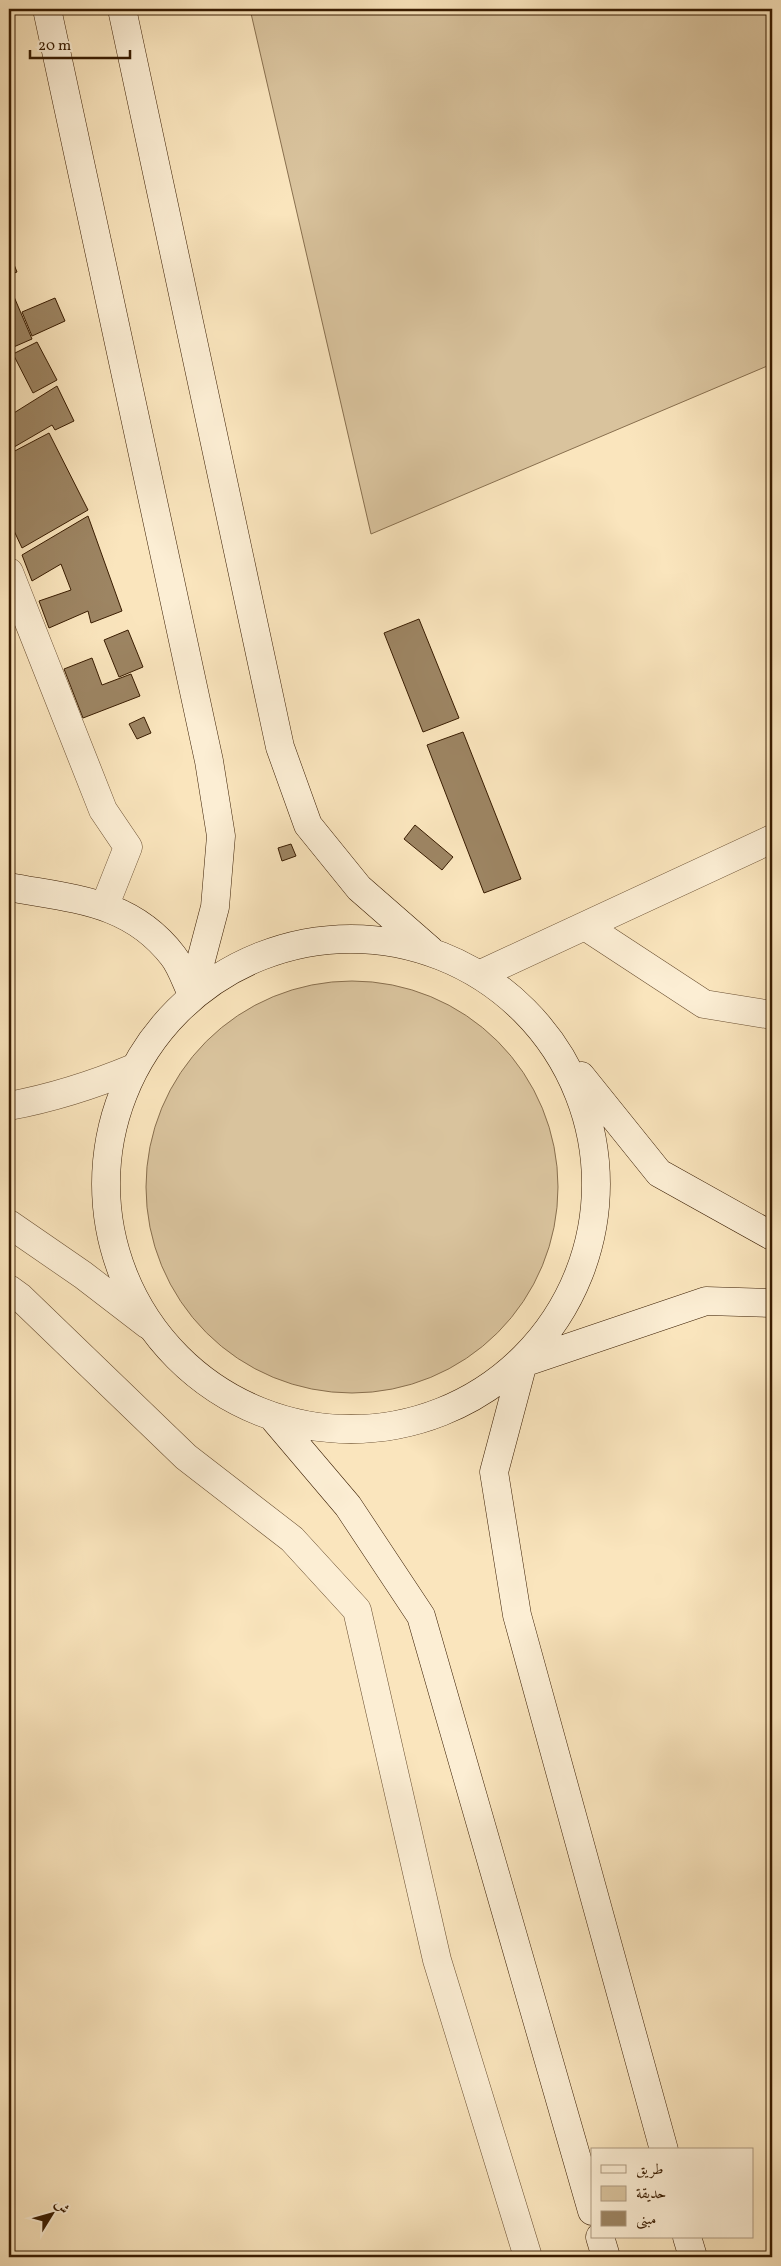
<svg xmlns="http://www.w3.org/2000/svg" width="781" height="2266" viewBox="0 0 781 2266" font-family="Vollkorn,Amiri,serif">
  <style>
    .green { fill: #d9c39d; stroke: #89704f }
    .building { fill: #9d8563; stroke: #391c01 }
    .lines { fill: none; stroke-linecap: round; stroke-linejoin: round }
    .minor-casing { stroke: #694e30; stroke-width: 29 }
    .secondary-casing { stroke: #391c01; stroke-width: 29 }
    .minor { stroke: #fceed4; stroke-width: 28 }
    .secondary { stroke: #fceed4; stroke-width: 28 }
  </style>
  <rect width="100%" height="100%" fill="#fae5bd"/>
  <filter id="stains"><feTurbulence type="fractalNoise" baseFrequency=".004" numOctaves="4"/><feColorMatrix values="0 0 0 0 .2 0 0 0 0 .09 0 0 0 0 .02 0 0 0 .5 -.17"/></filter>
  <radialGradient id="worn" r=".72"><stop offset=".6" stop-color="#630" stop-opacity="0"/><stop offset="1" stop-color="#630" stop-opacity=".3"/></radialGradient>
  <path class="green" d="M250,9H772V364L371,534Z
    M146 1187a206 206 0 1 1 412 0a206 206 0 1 1-412 0Z"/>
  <path class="building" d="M9,252L17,272L9,275Z
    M9,285L32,339L9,349Z
    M55,298L65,321L32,336L22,312Z
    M37,342L57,380L33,393L13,354Z
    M57,386L74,421L55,430L52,425L9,450V416Z
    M49,433L88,510L22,548L9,520V454Z
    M88,516L122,611L91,623L88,611L49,628L39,601L71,590L61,564L32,581L22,555Z
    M419,619L459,718L423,732L384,633Z
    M128,630L143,667L119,677L104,640Z
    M92,658L102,685L131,674L140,696L83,718L64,669Z
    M144,717L151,733L137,739L129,724Z
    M463,732L521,879L484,893L427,745Z
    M415,825L453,857L442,870L404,839Z
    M291,844L296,856L282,861L278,848Z"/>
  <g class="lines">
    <g class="minor-casing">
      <path id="minor" d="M9,572L103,810L128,847L105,905
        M585,926L704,1004L772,1015
        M481,974L772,839
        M9,1106C52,1098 93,1085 134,1068
        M9,1224L83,1275L148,1325
        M9,1289L20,1297L186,1457L292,1539L357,1610L437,1960L528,2257"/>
    </g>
    <g class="secondary-casing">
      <path id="secondary" d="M47,9L209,761L221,836L215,907L192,994
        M122,9L280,747L308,825L359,888L430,950
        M9,887C72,899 130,900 173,956C181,966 186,982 192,994
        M106 1184a245 245 0 1 1 490 0a245 245 0 1 1-490 0Z
        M581,1076L659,1173L772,1236
        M275,1420L348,1506L421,1616L592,2211
        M664,2150L517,1615L494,1472L523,1363L706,1301L772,1303
        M600,2237L606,2257
        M687,2237L693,2257"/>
    </g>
    <use href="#minor" class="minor"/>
    <use href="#secondary" class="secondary"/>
  </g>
  <rect width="781" height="2266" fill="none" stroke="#fae5bd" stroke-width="30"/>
  <rect x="10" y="10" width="761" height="2246" fill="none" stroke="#391c01" stroke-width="2.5"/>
  <rect x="15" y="15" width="751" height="2236" fill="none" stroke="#391c01"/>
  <rect x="591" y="2148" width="162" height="90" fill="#fceed4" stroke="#ae9a80"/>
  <rect x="601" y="2165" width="25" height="8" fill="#fceed4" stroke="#ae9a80"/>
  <text x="636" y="2174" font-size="15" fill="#391c01">طريق</text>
  <rect x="601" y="2186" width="25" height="15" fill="#d9c39d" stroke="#ae9a80"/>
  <text x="636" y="2198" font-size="15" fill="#391c01">حديقة</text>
  <rect x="601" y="2211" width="25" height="15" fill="#9d8563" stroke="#ae9a80"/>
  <text x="636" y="2224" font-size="15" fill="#391c01">مبنى</text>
  <g transform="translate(52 2214) rotate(53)" stroke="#fceed4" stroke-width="4" paint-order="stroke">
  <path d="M0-4L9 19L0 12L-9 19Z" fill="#391c01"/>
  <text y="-8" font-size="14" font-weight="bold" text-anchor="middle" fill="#391c01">ش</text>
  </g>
  <path d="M30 50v8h100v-8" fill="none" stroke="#391c01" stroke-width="2.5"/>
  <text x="38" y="50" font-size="15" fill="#391c01" stroke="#fceed4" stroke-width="4" paint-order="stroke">20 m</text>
  <rect width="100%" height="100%" filter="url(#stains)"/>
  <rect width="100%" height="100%" fill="url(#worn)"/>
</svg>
